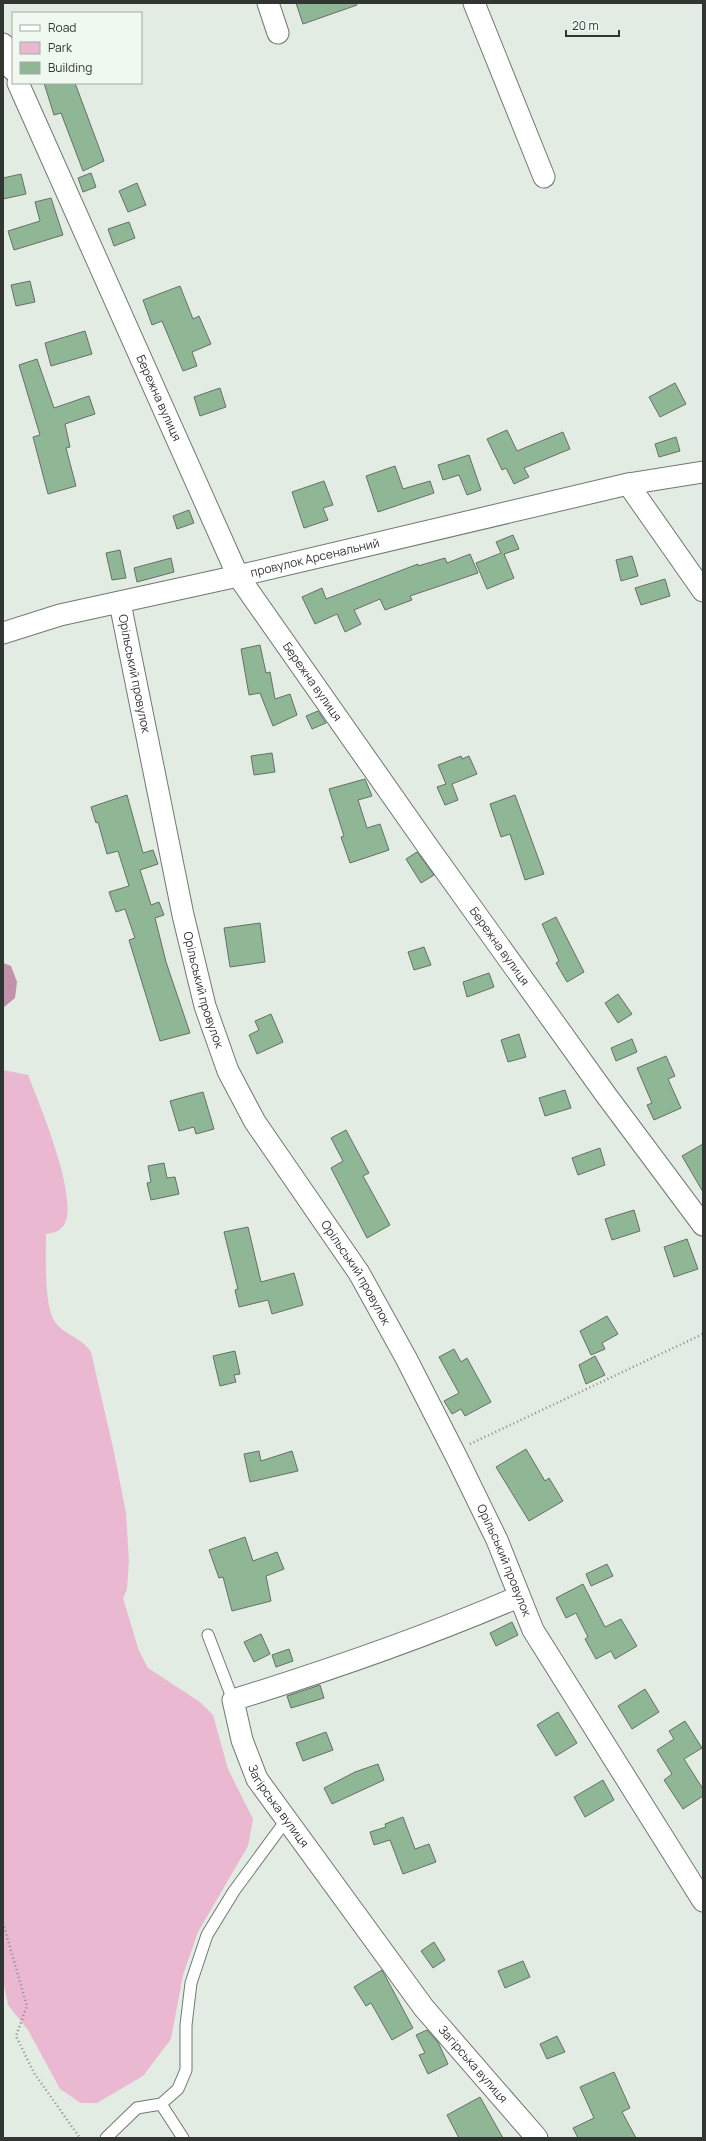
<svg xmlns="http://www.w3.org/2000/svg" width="706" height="2141" viewBox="0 0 706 2141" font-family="Manrope,sans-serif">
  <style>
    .green { fill: #eab9d1 }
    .water { fill: #c192a9 }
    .building { fill: #90b795; stroke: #666f67 }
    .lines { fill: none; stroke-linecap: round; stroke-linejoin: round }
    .lane-casing { stroke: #707971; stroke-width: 13 }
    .street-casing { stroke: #707971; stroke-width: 23 }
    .path { stroke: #878d88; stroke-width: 2.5; stroke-dasharray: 1 3; stroke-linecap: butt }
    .lane { stroke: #fff; stroke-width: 11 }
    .street { stroke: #fff; stroke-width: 21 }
    .labels { text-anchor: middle; stroke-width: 3; stroke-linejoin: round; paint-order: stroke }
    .street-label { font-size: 12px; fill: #323633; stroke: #eff9f0 }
  </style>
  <rect width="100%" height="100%" fill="#e2ece3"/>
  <path class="green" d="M3,1070L28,1075C39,1103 80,1200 64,1225C59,1232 53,1233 46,1234C46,1255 44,1304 54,1320C61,1334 82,1337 91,1352L114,1452L126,1513L129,1561L127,1589L123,1598L139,1651L148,1668L200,1702L213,1715L228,1769L253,1819L248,1846L198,1932L183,1975L171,2039L143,2076L97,2103H81L60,2089L28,2030L8,2005L3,1980Z"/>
  <path class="water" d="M3,963L11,966L17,982L15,998L3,1008Z"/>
  <path class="building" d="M296,3H356L357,5L303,24Z
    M44,83H75L104,161L83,171L61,113L54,115Z
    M91,173L96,187L83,192L78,178Z
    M21,174L26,194L3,199V178Z
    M137,183L146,205L128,212L119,191Z
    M51,198L63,235L14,250L8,231L40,221L35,202Z
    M129,222L135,238L114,246L108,229Z
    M30,281L35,302L16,306L11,285Z
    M180,286L193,319L199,316L211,344L192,352L197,366L183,371L162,321L152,325L143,300Z
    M85,331L92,354L51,366L45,343Z
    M37,359L54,408L89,396L95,414L65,424L70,447L66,448L76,486L48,494L33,437L40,435L19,365Z
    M675,383L686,404L660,417L649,397Z
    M220,388L226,407L200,416L194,397Z
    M507,430L517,451L563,432L570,449L524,468L529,477L514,484L506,468L502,470L487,439Z
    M676,437L680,451L659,457L655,444Z
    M469,455L481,490L467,495L459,475L443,480L438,465Z
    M395,466L403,489L430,481L434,493L378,512L366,476Z
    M324,481L333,505L323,508L328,520L304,528L292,492Z
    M189,510L194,523L177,529L173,516Z
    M513,535L519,549L504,554L514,578L487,589L476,563L501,553L496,542Z
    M120,550L126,578L112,580L106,553Z
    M470,554L478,573L410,596L412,600L385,610L380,599L354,610L361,624L345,632L337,614L315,624L302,597L322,588L326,599L418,564V566L445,558L447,563Z
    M632,556L638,576L621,581L616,560Z
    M171,558L174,572L137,582L134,568Z
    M665,579L670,596L641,605L635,588Z
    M260,645L266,673L270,672L275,699L290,694L297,715L273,726L260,693L249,695L241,649Z
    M318,711L326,723L312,729L306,716Z
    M272,753L275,772L254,775L251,756Z
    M461,756L462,759L469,756L477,774L452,784L458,800L445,805L437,787L446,784L438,765Z
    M365,779L372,796L358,800L367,828L380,824L389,850L350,863L341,837L344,836L329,789Z
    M127,795L143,853L153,850L158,864L140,870L151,905L159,902L164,915L155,918L166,962L190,1033L160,1041L129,940L135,938L125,909L116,912L109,892L129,886L118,851L107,854L98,822L96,823L91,807Z
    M515,795L544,874L525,880L510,834L501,837L490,804Z
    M417,852L434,875L421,883L406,859Z
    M556,917L584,972L567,982L556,963L559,961L542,924Z
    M260,923L265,962L230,967L224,928Z
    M424,947L431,965L414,970L408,952Z
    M489,973L494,987L467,997L463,982Z
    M618,994L632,1014L618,1023L605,1003Z
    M271,1014L283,1042L257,1054L249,1035L259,1030L255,1021Z
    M519,1034L526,1057L508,1062L501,1040Z
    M632,1039L637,1052L616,1061L611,1048Z
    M666,1056L675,1076L668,1079L681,1108L654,1120L647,1105L652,1103L637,1068Z
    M565,1090L571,1108L545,1116L539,1098Z
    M203,1092L214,1129L196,1134L194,1127L179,1131L170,1101Z
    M346,1130L369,1173L363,1176L390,1225L367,1238L331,1168L343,1161L331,1138Z
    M703,1144V1192L682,1156Z
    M600,1148L605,1165L578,1175L572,1158Z
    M164,1163L167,1178L175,1177L179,1194L151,1200L147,1183L151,1182L148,1166Z
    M634,1210L640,1231L612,1240L605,1219Z
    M248,1227L261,1282L294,1273L303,1305L272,1314L268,1300L239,1307L235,1290L238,1289L224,1232Z
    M687,1239L698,1269L674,1277L664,1247Z
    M607,1316L618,1334L602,1343L605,1349L591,1355L580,1331Z
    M454,1349L461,1362L467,1358L491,1402L465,1416L461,1409L452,1414L444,1401L459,1393L439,1357Z
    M235,1351L240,1374L234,1375L236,1382L220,1386L213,1356Z
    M595,1356L605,1375L586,1384L579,1365Z
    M526,1449L545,1481L549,1478L563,1501L529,1521L496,1467Z
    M259,1451L261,1461L292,1451L298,1471L250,1482L244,1454Z
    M245,1537L253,1561L277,1552L284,1569L266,1576L271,1601L232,1611L223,1577L219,1578L209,1550Z
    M607,1564L613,1576L591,1586L586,1574Z
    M583,1584L605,1627L621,1619L637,1646L615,1659L611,1651L596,1659L585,1639L588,1637L576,1613L566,1618L556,1598Z
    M512,1622L518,1635L496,1646L490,1633Z
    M261,1634L270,1654L254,1662L244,1642Z
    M289,1649L293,1661L276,1667L272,1655Z
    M320,1685L324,1698L291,1708L287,1696Z
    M645,1689L659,1712L632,1729L618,1706Z
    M558,1712L577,1743L556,1756L537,1725Z
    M685,1721L702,1748L684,1759L703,1789V1796L683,1809L664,1780L672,1774L657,1750L674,1739L669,1731Z
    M326,1732L333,1750L303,1761L296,1743Z
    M378,1764L384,1780L332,1804L324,1788L355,1772Z
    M603,1780L614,1800L585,1817L574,1797Z
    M403,1817L415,1849L429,1844L436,1862L403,1874L390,1840L374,1845L370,1832L386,1827L385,1824Z
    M434,1942L445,1960L433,1968L421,1951Z
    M523,1961L530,1977L505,1988L498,1971Z
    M382,1970L413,2028L392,2040L371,2003L366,2006L354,1987Z
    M427,2030L438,2042L448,2064L428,2074L419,2055L425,2053L416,2035Z
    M557,2036L565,2052L547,2059L540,2044Z
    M614,2072L630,2108L622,2112L636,2138H578L573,2128L594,2118L580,2087Z
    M480,2097L503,2138H459L447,2115Z"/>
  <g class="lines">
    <g class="lane-casing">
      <path id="lane" d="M208,1635L233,1700
        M161,2104L183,2138
        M106,2138L137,2108L161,2104L178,2089L186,2070V2025L191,1983L207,1935L234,1891L287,1819"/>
    </g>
    <g class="street-casing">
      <g id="street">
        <path d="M268,3L278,33"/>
        <path d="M474,3L544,177"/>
        <path d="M3,44L13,70"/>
        <path id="s1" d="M18,83L238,576L426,844L606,1095L703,1225"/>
        <path d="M628,484L703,591"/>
        <path id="s2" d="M120,603L183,915L205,1006L228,1071L255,1122L359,1273L406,1358L457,1458L497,1540L533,1630L703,1901"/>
        <path id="s3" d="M3,633L60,615L238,576L628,484L703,472"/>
        <path id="s4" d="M518,1597C425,1637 330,1670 233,1700L242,1740L257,1779L424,2008L537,2138"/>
      </g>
    </g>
    <path class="path" d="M470,1444L703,1334
      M3,1923L27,2006L16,2036L34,2073L80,2138"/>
    <use href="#lane" class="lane"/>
    <use href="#street" class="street"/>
  </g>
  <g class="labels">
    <g class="street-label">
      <text dy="4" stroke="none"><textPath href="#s1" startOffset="345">Бережна вулиця</textPath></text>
      <text dy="4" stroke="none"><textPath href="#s3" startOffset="321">провулок Арсенальний</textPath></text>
      <text dy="4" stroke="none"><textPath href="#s2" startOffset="72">Орільський провулок</textPath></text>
      <text dy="4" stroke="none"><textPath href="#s1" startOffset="669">Бережна вулиця</textPath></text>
      <text dy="4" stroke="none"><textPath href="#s1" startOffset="993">Бережна вулиця</textPath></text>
      <text dy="4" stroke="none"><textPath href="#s2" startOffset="396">Орільський провулок</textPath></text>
      <text dy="4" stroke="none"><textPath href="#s2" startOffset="720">Орільський провулок</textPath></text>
      <text dy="4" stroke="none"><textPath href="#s2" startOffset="1044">Орільський провулок</textPath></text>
      <text dy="4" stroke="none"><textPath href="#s4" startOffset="420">Загірська вулиця</textPath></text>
      <text dy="4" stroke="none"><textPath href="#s4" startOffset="744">Загірська вулиця</textPath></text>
    </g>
  </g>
  <rect width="706" height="2141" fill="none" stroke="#323633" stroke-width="8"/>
  <rect x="12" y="12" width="130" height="72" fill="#eff9f0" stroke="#a3aba4"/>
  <rect x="20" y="25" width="20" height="6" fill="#ffffff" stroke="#a3aba4"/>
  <text x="48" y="32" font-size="12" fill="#323633">Road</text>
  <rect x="20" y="42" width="20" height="12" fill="#eab9d1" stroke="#a3aba4"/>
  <text x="48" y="52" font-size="12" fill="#323633">Park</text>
  <rect x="20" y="62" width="20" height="12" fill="#90b795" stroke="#a3aba4"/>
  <text x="48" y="72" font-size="12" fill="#323633">Building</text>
  <path d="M566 30v6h53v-6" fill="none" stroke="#323633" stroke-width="2"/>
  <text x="572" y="30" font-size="12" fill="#323633" stroke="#eff9f0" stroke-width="3" paint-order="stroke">20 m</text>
</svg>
